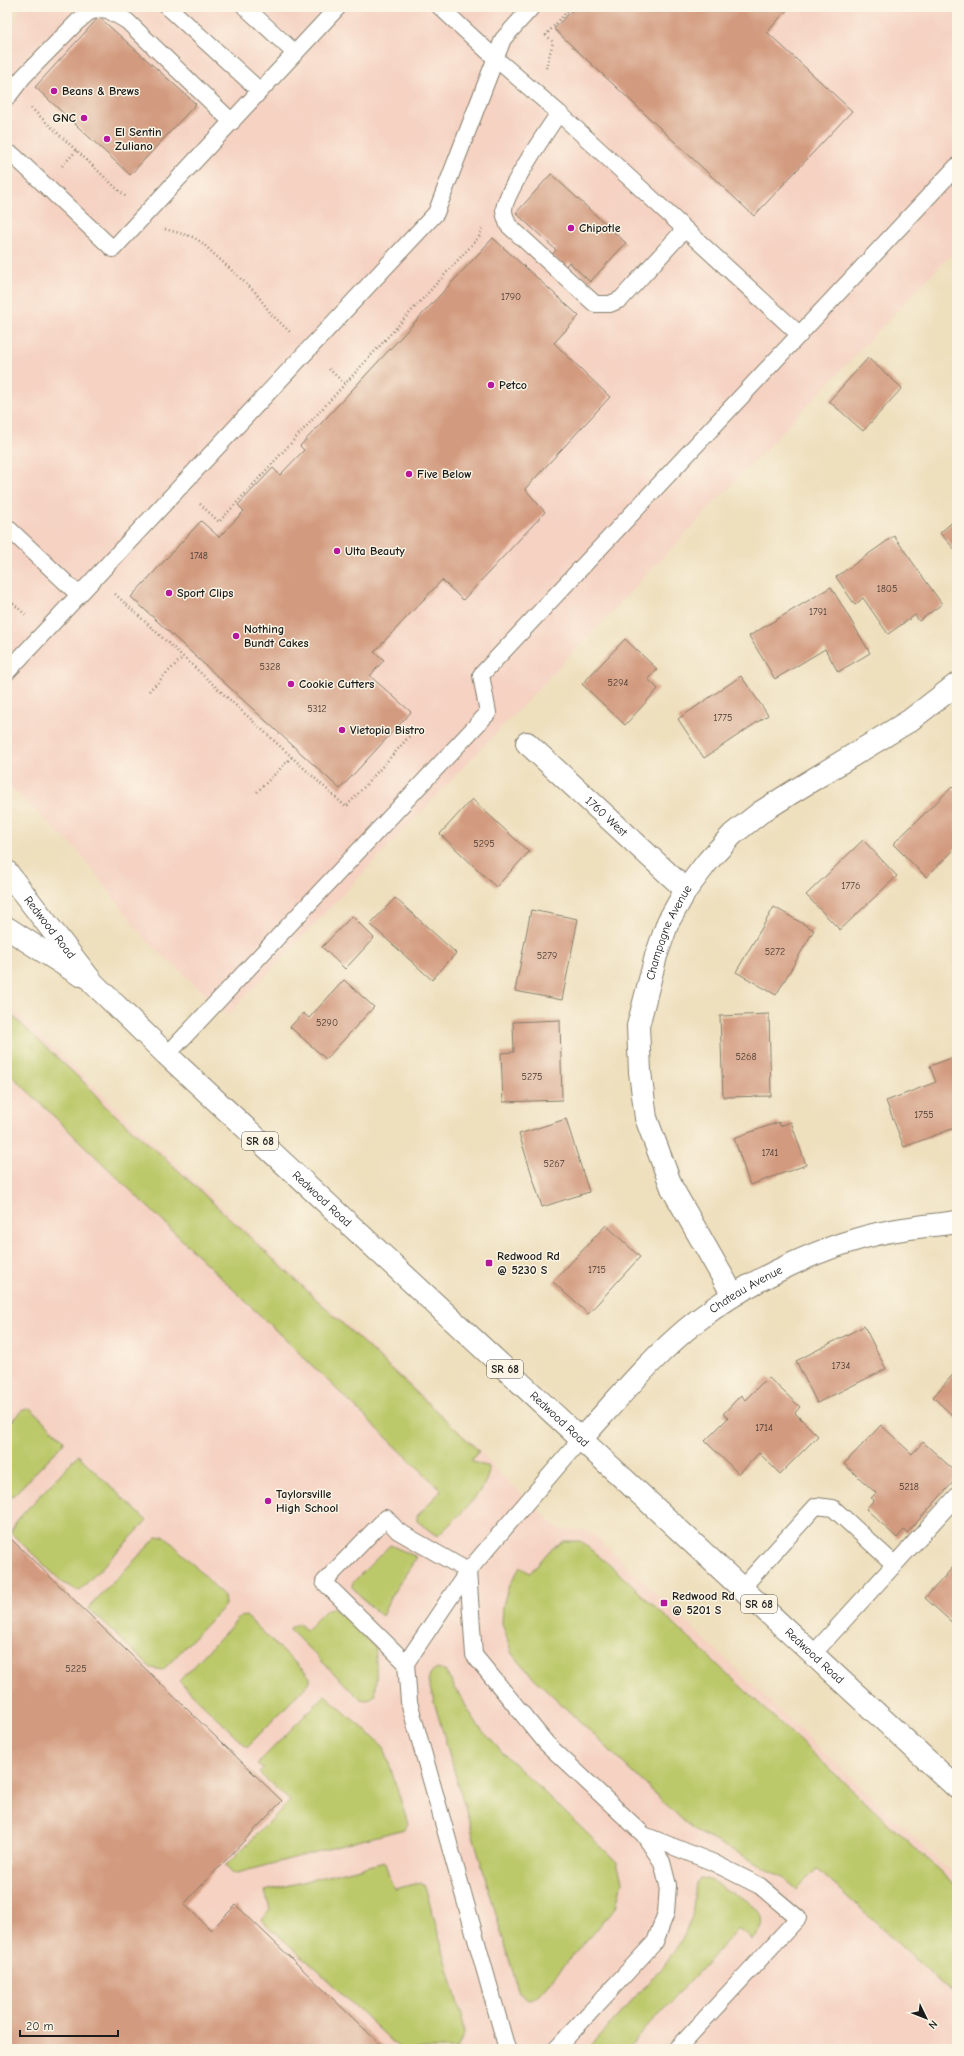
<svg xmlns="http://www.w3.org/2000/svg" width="964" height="2056" viewBox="0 0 964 2056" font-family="'Comic Neue',sans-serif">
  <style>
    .built { fill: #f5d2c2 }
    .green { fill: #bcc96a; stroke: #6c7243 }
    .building { fill: #d29a7e }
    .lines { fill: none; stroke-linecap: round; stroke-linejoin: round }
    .service-casing { stroke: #857e6c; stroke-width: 18 }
    .minor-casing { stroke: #857e6c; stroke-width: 24 }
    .primary-casing { stroke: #857e6c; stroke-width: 24 }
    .path { stroke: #857e6c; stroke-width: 2.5; stroke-dasharray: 1 3; stroke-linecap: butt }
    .service { stroke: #fff; stroke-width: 16 }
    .minor { stroke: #fff; stroke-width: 22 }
    .primary { stroke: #fff; stroke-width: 22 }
    .poi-dot { fill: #b5179e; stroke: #fcf5e5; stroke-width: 1.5 }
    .labels { text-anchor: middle; stroke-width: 3; stroke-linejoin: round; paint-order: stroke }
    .number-label { font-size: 10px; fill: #4a3c34 }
    .shield { fill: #fcf5e5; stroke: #5f5d58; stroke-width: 1 }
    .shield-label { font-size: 11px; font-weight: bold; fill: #1c1c1c }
    .poi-label { font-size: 12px; font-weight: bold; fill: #1c1c1c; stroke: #fcf5e5; text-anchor: start }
    .street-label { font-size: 12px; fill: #1c1c1c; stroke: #fcf5e5 }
  </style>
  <rect width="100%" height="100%" fill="#fcf5e5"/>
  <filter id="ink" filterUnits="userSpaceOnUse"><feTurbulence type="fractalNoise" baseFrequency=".025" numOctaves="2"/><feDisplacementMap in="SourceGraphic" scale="8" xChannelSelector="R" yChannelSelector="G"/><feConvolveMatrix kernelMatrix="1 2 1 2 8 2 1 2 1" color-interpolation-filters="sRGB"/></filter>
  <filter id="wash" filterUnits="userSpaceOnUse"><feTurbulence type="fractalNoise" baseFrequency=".012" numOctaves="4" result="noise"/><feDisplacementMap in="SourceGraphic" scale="16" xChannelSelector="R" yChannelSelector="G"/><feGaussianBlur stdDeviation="0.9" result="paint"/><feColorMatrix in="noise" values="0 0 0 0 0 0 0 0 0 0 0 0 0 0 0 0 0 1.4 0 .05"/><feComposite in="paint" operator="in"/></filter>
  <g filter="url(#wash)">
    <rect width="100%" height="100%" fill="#eedfbd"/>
    <path class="built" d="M20,7H957V248L228,1015L145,939L79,852L7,784V39L16,22Z
      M7,1004L478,1448L499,1473L559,1529L585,1530L596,1537L957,1878V2049H7Z"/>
    <path class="green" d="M7,1011L90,1088L104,1105L165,1158L479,1451L472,1459L473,1462L489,1467C490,1490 453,1520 438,1536L434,1534L417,1521V1516L441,1491L440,1489L7,1071Z
      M30,1408L64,1440L63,1444L9,1500L7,1498V1426L21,1411Z
      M78,1455L147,1521L79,1591L63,1583L11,1533L18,1519Z
      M165,1536L224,1596L225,1605L163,1670L151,1668L88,1608L157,1537Z
      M564,1541H580L611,1566L957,1887V1998L817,1869L797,1889L784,1879L750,1859L693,1830L532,1676L512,1654L502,1623L503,1605L508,1588L520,1567L530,1573L550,1550Z
      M390,1545L417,1557L391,1596L382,1616L374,1610L352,1587L353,1582Z
      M331,1608L335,1609L376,1647C375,1660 378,1683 375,1695L368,1700L360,1699L289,1629L298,1623L306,1630L326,1610Z
      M246,1616L310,1677V1682L247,1747L179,1681L240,1617Z
      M437,1669L445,1671L478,1726L502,1752L617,1862L622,1881L616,1907L539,1994L528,2000L519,1993L428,1681L430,1674Z
      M325,1695L384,1747L408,1824L404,1829L233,1874L225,1866L290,1801L259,1773L263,1768L257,1764Z
      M385,1862L390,1880L395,1889L421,1882L425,1886L461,2015L464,2033L457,2049H400L315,1968L261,1920L270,1910L265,1891Z
      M700,1878C709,1878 720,1886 728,1891C750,1902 776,1914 752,1940L738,1929L627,2049H588L664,1965L675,1950L685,1934L692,1916L696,1883Z"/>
    <g id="blocks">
      <path class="building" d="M575,7H790L767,32L852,111L754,216L554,29Z
        M99,17L196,104L130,175L35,87Z
        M551,174L626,243L590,282L569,262L565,267L552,255L556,250L516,213Z
        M493,238L579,316L554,343L610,397L525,489L545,512L463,600L442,580L374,652L384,660L370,676L411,712L340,789L131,597L201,521L219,537L244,511L238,505L273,468L280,475L304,450L300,446Z
        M868,358L902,388L863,431L829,401Z
        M957,518V552L940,533Z
        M894,536L942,604L919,621L915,615L888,634L863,598L855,605L836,577Z
        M831,587L870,653L838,672L825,649L775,679L749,636Z
        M625,639L657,669L648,679L658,689L625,725L582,684Z
        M741,676L768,715L704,758L678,719Z
        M952,787L957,792V847L926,877L893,844Z
        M472,799L529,852L496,887L440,834Z
        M863,840L897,876L840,930L806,895Z
        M395,898L456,953L432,980L370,924Z
        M774,907L814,930L776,995L736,972Z
        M531,910L578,919L562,1000L515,991Z
        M352,916L374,938L345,969L322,947Z
        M344,980L374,1007L326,1059L290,1027L303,1013L309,1018Z
        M769,1014L771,1096L723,1097L720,1016Z
        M560,1020L562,1100L503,1102L501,1053L514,1052L513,1022Z
        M954,1057L957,1066V1127L904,1147L886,1101L936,1082L930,1066Z
        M566,1119L589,1192L542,1207L519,1134Z
        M779,1122L780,1126L791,1122L806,1165L750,1185L734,1138Z
        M606,1225L640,1257L588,1314L553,1282Z
        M864,1326L886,1369L817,1403L796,1361Z
        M957,1370V1420L933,1397Z
        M768,1377L800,1407L795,1413L818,1436L780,1474L759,1453L739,1474L705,1441L728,1418L723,1414L741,1395L745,1400Z
        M881,1425L912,1454L923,1442L957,1473V1478L907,1533L904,1530L897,1538L866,1509L874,1500L871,1498L876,1493L844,1464Z
        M7,1535L282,1801L184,1904L211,1930L236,1905L385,2049H7Z
        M957,1563V1627L925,1598Z"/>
    </g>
  </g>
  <g filter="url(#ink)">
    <use href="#blocks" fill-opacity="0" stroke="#857e6c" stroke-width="1"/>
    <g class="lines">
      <g class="service-casing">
        <path id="service" d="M168,7L260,91
          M245,7L295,53
          M440,7L495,58L559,113L800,335
          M7,98L23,77L77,22L89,12L100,9L108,10L127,21L232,122
          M559,113C548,129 504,194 504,210C504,215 507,221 508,225L595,304H610L621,299L685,229
          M7,161L13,155L113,249L338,7
          M7,527L79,595
          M7,672L436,213L503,39L532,7
          M167,1055L488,713L481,675L957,166
          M468,1571L474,1655L547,1744L644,1835L662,1862L668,1885L666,1913L655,1942L556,2049
          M742,1588L816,1506L833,1508L894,1564
          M813,1654L957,1496
          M406,1663L324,1582L386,1518L398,1531L468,1571
          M644,1835L712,1862L760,1886L798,1918L677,2049
          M507,2049L409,1702L406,1663L468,1571L581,1439"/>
      </g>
      <g class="minor-casing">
        <g id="minor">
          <path id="s1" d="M527,743L686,890"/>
          <path id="s2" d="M733,1295L672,1188L646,1118L640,1072L638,1026L656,956L668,922L686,890L708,861L733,834L761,812L791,793L909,721L957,684"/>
          <path id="s3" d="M581,1439C618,1399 654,1354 698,1320C749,1280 827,1243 891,1231C913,1227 935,1225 957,1222"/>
        </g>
      </g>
      <g class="primary-casing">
        <g id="primary">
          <path id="s4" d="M7,872L93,983L167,1055L957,1788"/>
          <path d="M7,928L80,975"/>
        </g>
      </g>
      <path class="path" d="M546,68L553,42L546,35L571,7
        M31,108L126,197
        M62,166L77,150
        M165,229L193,237L201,242L255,292L272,315L291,333
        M329,369L345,384
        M200,504L219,522L479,237L482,229
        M115,594L346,807L415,730
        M7,598L26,615
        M149,691L183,657
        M257,792L292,757"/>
      <use href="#service" class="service"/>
      <use href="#minor" class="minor"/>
      <use href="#primary" class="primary"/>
    </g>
  </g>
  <g class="poi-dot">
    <circle cx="54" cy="91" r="4"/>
    <circle cx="84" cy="118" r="4"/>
    <circle cx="107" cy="139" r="4"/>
    <circle cx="571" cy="228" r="4"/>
    <circle cx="491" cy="385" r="4"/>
    <circle cx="409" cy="474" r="4"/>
    <circle cx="337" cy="551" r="4"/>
    <circle cx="169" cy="593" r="4"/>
    <circle cx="236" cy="636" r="4"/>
    <circle cx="291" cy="684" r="4"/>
    <circle cx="342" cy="730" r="4"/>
    <rect x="485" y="1259" width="8" height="8" rx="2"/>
    <circle cx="268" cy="1501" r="4"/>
    <rect x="660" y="1599" width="8" height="8" rx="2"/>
  </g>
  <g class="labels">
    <g class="number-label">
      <text x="511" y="300">1790</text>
      <text x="199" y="559">1748</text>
      <text x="887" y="592">1805</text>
      <text x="818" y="615">1791</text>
      <text x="270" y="670">5328</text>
      <text x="618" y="686">5294</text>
      <text x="317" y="712">5312</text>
      <text x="723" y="721">1775</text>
      <text x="484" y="847">5295</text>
      <text x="851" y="889">1776</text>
      <text x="775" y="955">5272</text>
      <text x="547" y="959">5279</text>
      <text x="327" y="1026">5290</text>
      <text x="746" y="1060">5268</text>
      <text x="532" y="1080">5275</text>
      <text x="924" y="1118">1755</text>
      <text x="770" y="1156">1741</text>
      <text x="554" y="1167">5267</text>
      <text x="597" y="1273">1715</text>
      <text x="841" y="1369">1734</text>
      <text x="764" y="1431">1714</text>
      <text x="909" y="1490">5218</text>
      <text x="76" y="1672">5225</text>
    </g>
    <g class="shield">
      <rect x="242" y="1132" width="36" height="18" rx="3"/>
      <rect x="487" y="1360" width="36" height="18" rx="3"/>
      <rect x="741" y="1595" width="36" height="18" rx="3"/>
    </g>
    <g class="shield-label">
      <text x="260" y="1145">SR 68</text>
      <text x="505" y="1373">SR 68</text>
      <text x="759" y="1608">SR 68</text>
    </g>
    <g class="poi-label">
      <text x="62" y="95">Beans &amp; Brews</text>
      <text x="76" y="122" text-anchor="end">GNC</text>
      <text x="115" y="136">El Sentin<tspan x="115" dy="14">Zuliano</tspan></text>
      <text x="579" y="232">Chipotle</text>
      <text x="499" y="389">Petco</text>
      <text x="417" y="478">Five Below</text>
      <text x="345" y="555">Ulta Beauty</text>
      <text x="177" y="597">Sport Clips</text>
      <text x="244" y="633">Nothing<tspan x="244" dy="14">Bundt Cakes</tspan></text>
      <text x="299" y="688">Cookie Cutters</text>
      <text x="350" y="734">Vietopia Bistro</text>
      <text x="497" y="1260">Redwood Rd<tspan x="497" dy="14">@ 5230 S</tspan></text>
      <text x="276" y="1498">Taylorsville<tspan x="276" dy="14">High School</tspan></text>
      <text x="672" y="1600">Redwood Rd<tspan x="672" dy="14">@ 5201 S</tspan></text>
    </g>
    <g class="street-label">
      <text dy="4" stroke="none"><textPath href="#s1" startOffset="108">1760 West</textPath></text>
      <text dy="4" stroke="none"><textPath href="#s4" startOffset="70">Redwood Road</textPath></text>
      <text dy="4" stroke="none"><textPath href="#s2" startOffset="389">Champagne Avenue</textPath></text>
      <text dy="4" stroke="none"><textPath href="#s4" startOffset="455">Redwood Road</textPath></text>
      <text dy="4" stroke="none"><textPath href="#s3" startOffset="224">Chateau Avenue</textPath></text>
      <text dy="4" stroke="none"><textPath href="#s4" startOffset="779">Redwood Road</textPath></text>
      <text dy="4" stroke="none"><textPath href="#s4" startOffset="1127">Redwood Road</textPath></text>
    </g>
  </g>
  <rect width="964" height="2056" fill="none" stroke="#fcf5e5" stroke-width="24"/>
  <g transform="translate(926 2018) rotate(133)" stroke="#fcf5e5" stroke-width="3" paint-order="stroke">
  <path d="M0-3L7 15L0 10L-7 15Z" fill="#1c1c1c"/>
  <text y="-6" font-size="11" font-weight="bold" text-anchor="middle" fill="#1c1c1c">N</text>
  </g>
  <path d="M20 2030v6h98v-6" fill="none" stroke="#1c1c1c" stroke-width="2"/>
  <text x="26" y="2030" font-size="12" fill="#1c1c1c" stroke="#fcf5e5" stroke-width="3" paint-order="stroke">20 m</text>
</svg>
